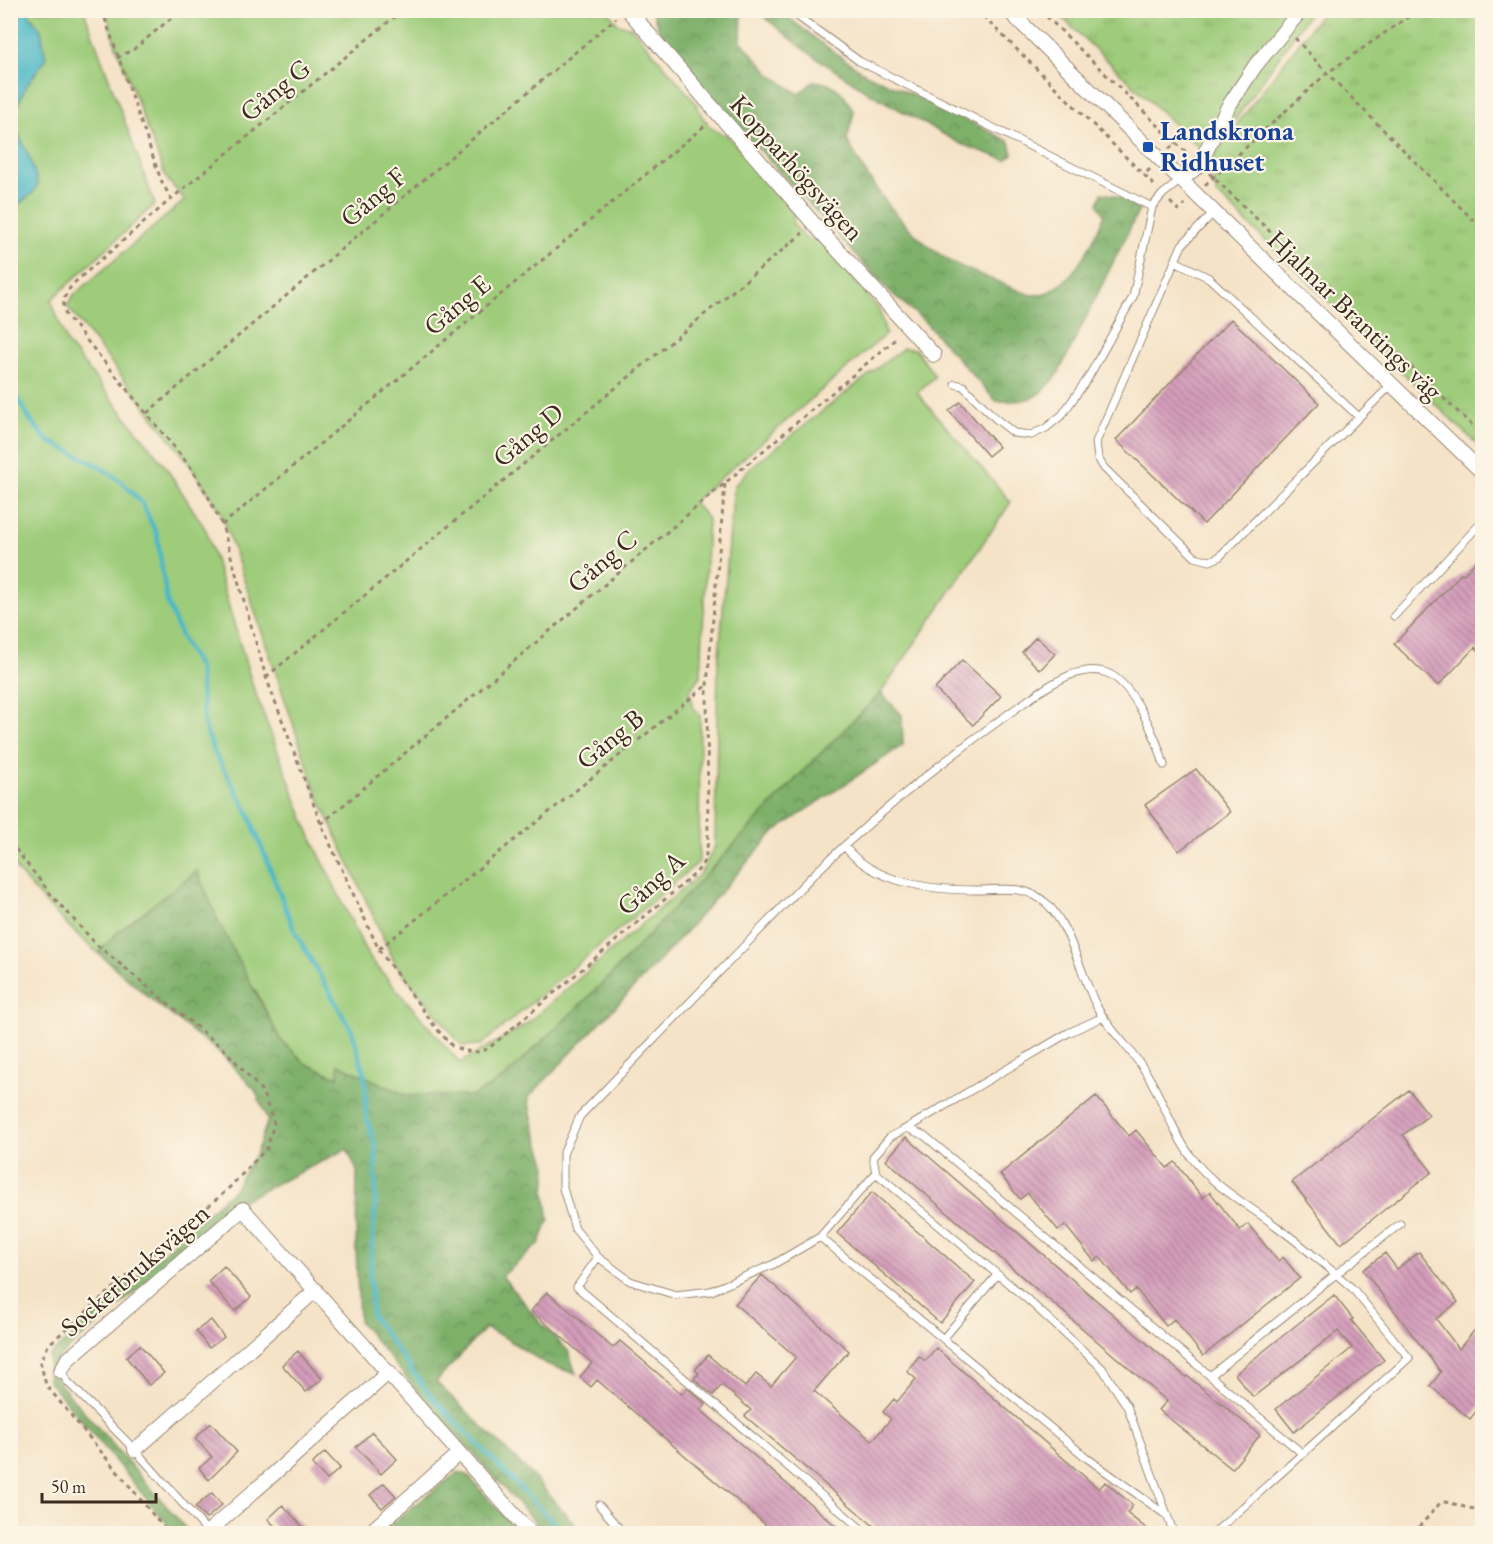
<svg xmlns="http://www.w3.org/2000/svg" width="1493" height="1544" viewBox="0 0 1493 1544" font-family="'EB Garamond',serif">
  <style>
    .green { fill: #9ecc7a; stroke: #6c7b4c; stroke-width: 1.5 }
    .forest { fill: url(#forest-crowns); stroke: #5c6d44; stroke-width: 1.5 }
    .park { fill: url(#park-tufts); stroke: #6c7b4c; stroke-width: 1.5 }
    .water { fill: #4ab7c6; stroke: #427072; stroke-width: 1.5 }
    .lines { fill: none; stroke-linecap: round; stroke-linejoin: round }
    .stream { stroke: #4ab7c6; stroke-width: 4.5 }
    .building { fill: url(#building-back-hatch) }
    .service-casing { stroke: #988673; stroke-width: 9 }
    .minor-casing { stroke: #988673; stroke-width: 16 }
    .path { stroke: #988673; stroke-width: 3; stroke-dasharray: 4.5 4.5; stroke-linecap: butt }
    .service { stroke: #fff; stroke-width: 7 }
    .minor { stroke: #fff; stroke-width: 14 }
    .transit-dot { fill: #1a4fb4; stroke: #fcf5e5; stroke-width: 2 }
    .labels { text-anchor: middle; stroke-width: 4.5; stroke-linejoin: round; paint-order: stroke }
    .street-label { font-size: 27px; fill: #3b2a1e; stroke: #fcf5e5 }
    .transit-label { font-size: 27px; font-weight: bold; fill: #164399; stroke: #fcf5e5; text-anchor: start }
  </style>
  <defs>
    <pattern id="forest-crowns" width="20" height="18" patternUnits="userSpaceOnUse" patternTransform="scale(1.5)"><rect width="20" height="18" fill="#7eb06a"/><path d="M2 6a3 3 0 1 1 6 0M12 15a3 3 0 1 1 6 0" fill="none" stroke="#688f57"/></pattern>
    <pattern id="park-tufts" width="24" height="20" patternUnits="userSpaceOnUse" patternTransform="scale(1.5)"><rect width="24" height="20" fill="#9ecc7a"/><path d="M3 7l-1-3M5 7V3M7 7l1-3M15 17l-1-3M17 17v-4M19 17l1-3" fill="none" stroke="#89af69"/></pattern>
    <pattern id="building-back-hatch" width="6" height="6" patternUnits="userSpaceOnUse" patternTransform="scale(1.5)"><rect width="6" height="6" fill="#d49dbb"/><path d="M-1 5l2 2M0 0l6 6M5-1l2 2" fill="none" stroke="#ad8097"/></pattern>
  </defs>
  <rect width="100%" height="100%" fill="#fcf5e5"/>
  <filter id="ink" filterUnits="userSpaceOnUse"><feTurbulence type="fractalNoise" baseFrequency=".0167" numOctaves="2"/><feDisplacementMap in="SourceGraphic" scale="12" xChannelSelector="R" yChannelSelector="G"/><feConvolveMatrix kernelMatrix="1 2 1 2 8 2 1 2 1" color-interpolation-filters="sRGB"/></filter>
  <filter id="wash" filterUnits="userSpaceOnUse"><feTurbulence type="fractalNoise" baseFrequency=".008" numOctaves="4" result="noise"/><feDisplacementMap in="SourceGraphic" scale="24" xChannelSelector="R" yChannelSelector="G"/><feGaussianBlur stdDeviation="1.35" result="paint"/><feColorMatrix in="noise" values="0 0 0 0 0 0 0 0 0 0 0 0 0 0 0 0 0 1.4 0 .05"/><feComposite in="paint" operator="in"/></filter>
  <g filter="url(#wash)">
    <rect width="100%" height="100%" fill="#f5e3c8"/>
    <path class="green" d="M607,10L618,24L631,27L696,103C702,119 710,132 727,135L783,197L794,212L793,224L806,239H820L879,309L886,334L693,502L708,519L701,675L690,690L693,707L700,716L699,862L481,1045L462,1046L395,963L317,794L221,512L186,459L67,306L75,294L185,200L166,178L114,40L106,11Z
      M11,11H84L155,204L51,300L67,343L165,466L206,530L253,687L310,835L368,956L460,1063L524,1026L700,874L715,846L718,667L734,486L750,468L903,348L915,349L935,376L917,393L1011,502L881,693L810,764L608,978L503,1079L473,1096L405,1095L339,1065L338,1078L306,1064L280,1039L255,989L119,931L98,953C66,925 36,896 11,862Z"/>
    <path class="forest" d="M652,11H742L741,41L770,74L799,94L814,81C837,83 843,92 854,112L847,140C870,184 900,227 942,256C958,267 979,274 996,281C1006,285 1026,295 1035,295C1069,294 1094,242 1104,215L1098,204L1102,193L1113,195L1141,206L1059,372C1039,399 1030,403 996,401L925,322L886,288L685,68L661,35Z
      M757,11H780L820,42L866,74L952,112L1010,142L1013,154L1006,160L961,144L866,91L806,51Z
      M881,693L902,715L903,745L774,832L665,955L528,1098L534,1127L547,1166L545,1193L549,1220L539,1244L502,1276L538,1320L568,1351L576,1374L546,1364L504,1337L485,1328L436,1382L529,1472L582,1533H545L430,1406L359,1321L356,1248L357,1171L347,1149L239,1202L56,1360L55,1375L59,1383L190,1533H175L48,1380L49,1356L234,1189L256,1153L268,1120L255,1090L220,1053L148,997L98,953L119,931L197,871L218,921L280,1039L306,1064L338,1077V1064L405,1095L473,1096L503,1079L608,978L810,764Z
      M458,1472L467,1475L519,1533H379Z"/>
    <path class="park" d="M1055,11H1311L1209,157Z
      M1323,11H1482V449L1217,194L1207,164Z"/>
    <path class="water" d="M11,10L27,11L41,30L46,59L27,85L16,108V129L30,158L38,184L33,193L11,210Z"/>
    <g class="lines">
      <path class="stream" d="M10,386L31,421L47,440L99,466L122,482L142,503L157,535L167,602L183,641L199,668L204,724L214,752L247,810L295,932L352,1031L365,1076L366,1115L376,1148L375,1209L370,1275L372,1316L430,1395L565,1534"/>
    </g>
    <g id="blocks">
      <path class="building" d="M1231,319L1319,403L1204,524L1116,440Z
        M960,402L999,447L988,456L949,411Z
        M1482,555V654L1475,647L1438,686L1394,644L1462,573L1464,574Z
        M1036,637L1055,654L1040,670L1022,652Z
        M962,660L1001,696L973,725L935,689Z
        M1196,769L1230,812L1179,851L1145,805Z
        M1409,1090L1429,1115L1403,1135L1432,1172L1341,1244L1292,1182Z
        M1096,1096L1129,1136L1136,1130L1167,1168L1175,1162L1203,1198L1210,1192L1240,1230L1248,1224L1278,1261L1283,1257L1300,1278L1203,1356L1174,1319L1166,1326L1136,1289L1130,1294L1100,1257L1094,1261L1065,1225L1058,1230L1028,1193L1020,1199L1000,1174Z
        M906,1137L1186,1377L1187,1376L1260,1435L1232,1469L1159,1410L1167,1401L886,1160Z
        M872,1192L975,1282L940,1323L837,1233Z
        M1419,1252L1458,1302L1436,1319L1459,1349L1482,1321V1404L1470,1419L1430,1386L1441,1372L1363,1270L1385,1253L1397,1269Z
        M224,1266L251,1297L235,1311L208,1281Z
        M762,1275L849,1351L814,1391L872,1441L891,1419L883,1412L894,1399L897,1402L916,1379L907,1371L919,1356L925,1361L936,1348L1099,1489L1105,1482L1133,1505L1127,1513L1152,1533H882L745,1416L751,1410L722,1385L713,1395L694,1379L699,1373L695,1370L708,1355L745,1387L756,1374L771,1386L796,1357L735,1304Z
        M547,1292L613,1348L620,1341L682,1394L687,1388L706,1404L701,1410L844,1533H775L597,1380L591,1387L580,1377L592,1363L531,1311Z
        M1334,1295L1353,1319L1351,1320L1384,1360L1294,1432L1276,1409L1352,1348L1338,1331L1253,1397L1235,1374Z
        M211,1320L224,1337L209,1348L196,1331Z
        M140,1345L164,1373L149,1385L126,1357Z
        M298,1351L322,1379L306,1392L282,1365Z
        M211,1423L237,1452L209,1480L199,1468L212,1457L195,1438Z
        M372,1432L397,1459L381,1474L356,1447Z
        M325,1452L340,1468L327,1480L312,1464Z
        M384,1483L396,1496L382,1508L370,1495Z
        M212,1493L222,1505L206,1519L195,1507Z
        M283,1505L308,1533H281L268,1519Z"/>
    </g>
  </g>
  <g filter="url(#ink)">
    <use href="#blocks" fill-opacity="0" stroke="#988673" stroke-width="1.5"/>
    <g class="lines">
      <g class="service-casing">
        <path id="service" d="M789,10L859,61L1152,207L1163,194L1181,180
          M1214,212L1182,245L1096,442L1098,458L1104,468L1195,557L1210,561L1219,557L1392,384
          M1175,261L1209,278L1359,417
          M955,384L963,386L995,418L1014,433L1031,435L1046,428L1062,415L1088,378L1133,297L1152,207
          M1394,616L1482,522
          M1164,765C1157,739 1132,679 1104,672C1093,669 1084,671 1073,674C1051,682 1030,699 1011,712C953,753 896,799 844,846C875,884 931,890 977,890C1004,890 1024,884 1046,903C1069,923 1082,977 1096,1005C1109,1031 1132,1049 1147,1074C1164,1101 1172,1132 1192,1158C1213,1186 1248,1205 1276,1226C1297,1241 1316,1258 1336,1274L1210,1376
          M907,1128L1068,1033L1103,1017
          M876,1173L820,1237L1087,1458L1166,1515
          M820,1237L774,1264L711,1291L676,1295L630,1281L598,1257L575,1229L563,1188V1154L580,1116L811,877L844,846
          M598,1257L577,1287L867,1534
          M943,1339L997,1275
          M61,1371L67,1381L135,1450L208,1532
          M599,1505L624,1534
          M1174,1534L1127,1406L1102,1368L1027,1299L876,1173L873,1157L890,1137L907,1128L925,1136L1303,1454
          M1213,1534L1409,1358L1353,1289L1336,1274L1400,1224"/>
      </g>
      <g class="minor-casing">
        <path id="minor" d="M628,10L814,224L934,355
          M1008,10L1214,212L1482,472
          M1181,180L1199,165L1228,107L1255,66L1301,10
          M61,1371L67,1360L243,1209L531,1534
          M135,1450L316,1290
          M208,1532L389,1372
          M368,1534L459,1453"/>
      </g>
      <path class="path" d="M102,10L161,180L171,199
        M403,10L171,199L74,283C64,295 61,301 66,315L192,469L208,496L222,525L266,677L321,824L379,950L436,1028L452,1046L465,1051L480,1052L489,1048L696,873L705,860L708,841L707,685L725,484
        M977,10L1144,175
        M1040,10L1176,143
        M1295,38L1327,73L1482,229
        M117,58L134,49L181,10
        M1169,149L1176,143L1188,154
        M1150,169L1144,175L1155,186
        M1209,173L1482,435
        M1205,185L1327,73L1418,10
        M1170,202L1178,210L1185,204
        M147,413L616,18
        M222,525L708,123
        M266,677L803,233
        M321,824L898,337
        M10,842L53,897L97,945L226,1051L262,1091L274,1123L267,1148L226,1191L49,1344L40,1361L46,1385L169,1534
        M379,949L707,685
        M1413,1534L1441,1502C1457,1502 1464,1510 1482,1509"/>
      <use href="#service" class="service"/>
      <use href="#minor" class="minor"/>
    </g>
  </g>
  <rect class="transit-dot" x="1142" y="141" width="12" height="12" rx="3"/>
  <g class="labels">
    <g class="street-label">
      <text transform="translate(275 90) rotate(-39)" y="9">Gång G</text>
      <text transform="translate(797 168) rotate(48)" y="9">Kopparhögsvägen</text>
      <text transform="translate(373 197) rotate(-40)" y="9">Gång F</text>
      <text transform="translate(457 305) rotate(-40)" y="9">Gång E</text>
      <text transform="translate(1355 315) rotate(44)" y="9">Hjalmar Brantings väg</text>
      <text transform="translate(528 435) rotate(-40)" y="9">Gång D</text>
      <text transform="translate(602 561) rotate(-40)" y="9">Gång C</text>
      <text transform="translate(610 739) rotate(-39)" y="9">Gång B</text>
      <text transform="translate(651 883) rotate(-42)" y="9">Gång A</text>
      <text transform="translate(135 1270) rotate(-41)" y="9">Sockerbruksvägen</text>
    </g>
    <g class="transit-label">
      <text x="1160" y="140">Landskrona<tspan x="1160" dy="31">Ridhuset</tspan></text>
    </g>
  </g>
  <rect width="1493" height="1544" fill="none" stroke="#fcf5e5" stroke-width="36"/>
  <path d="M42 1493v9h114v-9" fill="none" stroke="#3b2a1e" stroke-width="3"/>
  <text x="51" y="1493" font-size="18" fill="#3b2a1e" stroke="#fcf5e5" stroke-width="4.5" paint-order="stroke">50 m</text>
</svg>
